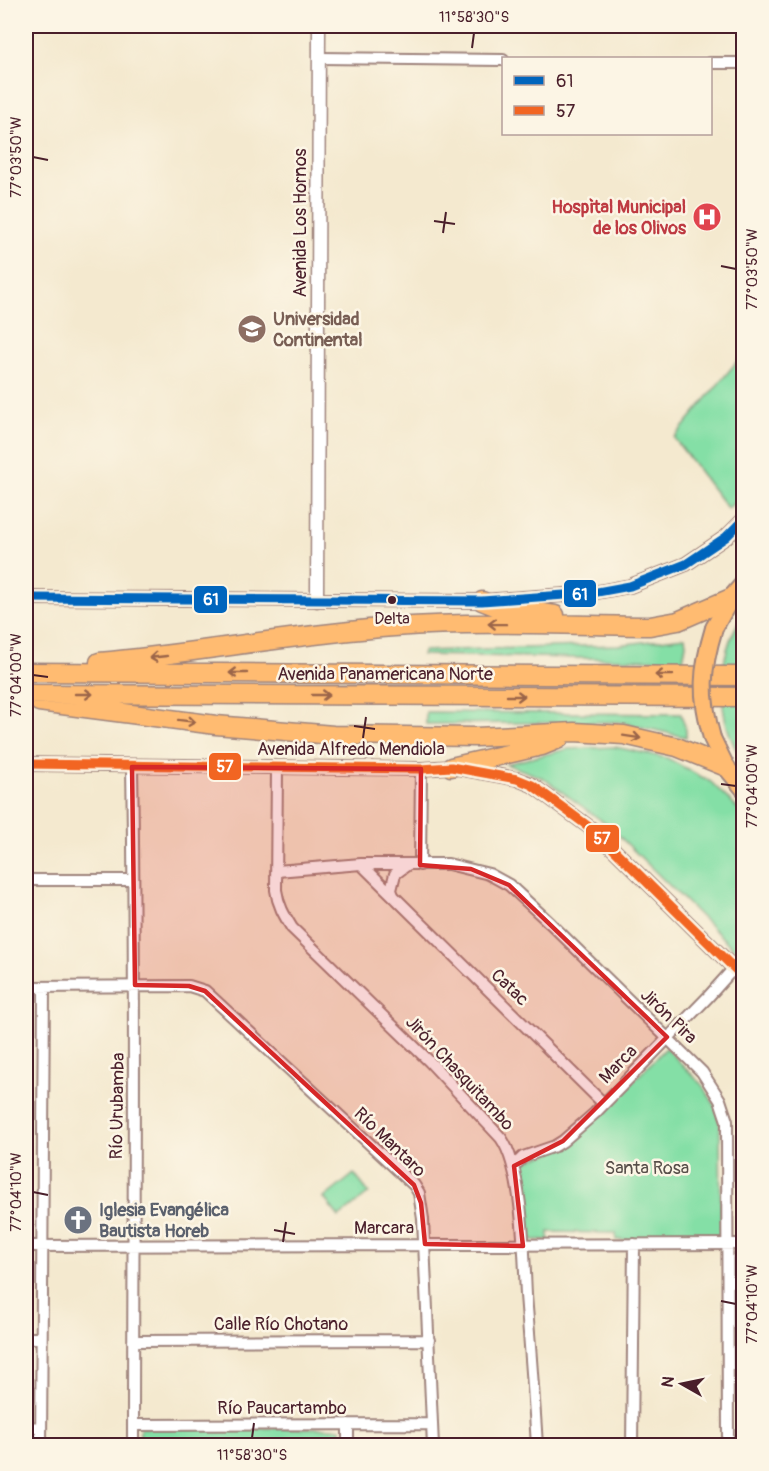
<svg xmlns="http://www.w3.org/2000/svg" width="769" height="1471" viewBox="0 0 769 1471" font-family="Pangolin,sans-serif">
  <style>
    .green { fill: #84dfa6; stroke: #677f68; stroke-width: 1.5 }
    .lines { fill: none; stroke-linecap: round; stroke-linejoin: round }
    .minor-casing { stroke: #9f847d; stroke-width: 14 }
    .tertiary-casing { stroke: #9f847d; stroke-width: 15 }
    .secondary-casing { stroke: #9f847d; stroke-width: 16 }
    .trunk-casing { stroke: #9f847d; stroke-width: 20 }
    .motorway-casing { stroke: #9f847d; stroke-width: 21 }
    .minor { stroke: #fff; stroke-width: 10 }
    .tertiary { stroke: #fff; stroke-width: 12 }
    .secondary { stroke: #ffe4c6; stroke-width: 14 }
    .trunk { stroke: #ffbb71; stroke-width: 16 }
    .motorway { stroke: #ffbb71; stroke-width: 18 }
    .trunk-bridge-casing { stroke: #9f847d; stroke-width: 20; stroke-linecap: butt }
    .trunk-bridge { stroke: #ffbb71; stroke-width: 16 }
    .bus-1-casing { stroke: #fcf5e5; stroke-width: 14 }
    .bus-2-casing { stroke: #fcf5e5; stroke-width: 14 }
    .bus-1 { stroke: #0065bd; stroke-width: 9 }
    .bus-2 { stroke: #f26522; stroke-width: 9 }
    .oneway { stroke: #9b654a }
    .marked { fill: #d62828; fill-opacity: 0.2; stroke: #d62828; stroke-width: 4.5; stroke-linejoin: round }
    .ticks { fill: none; stroke: #4a1f2b; stroke-width: 2 }
    .bus-dot { fill: #4a1f2b; stroke: #fcf5e5; stroke-width: 2 }
    .labels { text-anchor: middle; stroke-width: 5; stroke-linejoin: round; paint-order: stroke }
    .bus-label { font-size: 16px; fill: #4a1f2b; stroke: #fcf5e5 }
    .health-label { font-size: 18px; font-weight: bold; fill: #be3a42; stroke: #fcf5e5; text-anchor: end }
    .street-label { font-size: 18px; fill: #4a1f2b; stroke: #fcf5e5 }
    .education-label { font-size: 18px; font-weight: bold; fill: #785e54; stroke: #fcf5e5; text-anchor: start }
    .park-label { font-size: 18px; fill: #584f4a; stroke: #fcf5e5 }
    .worship-label { font-size: 18px; font-weight: bold; fill: #5b616d; stroke: #fcf5e5; text-anchor: start }
    .line-badge { stroke: #fcf5e5; stroke-width: 2 }
    .badge-label { font-size: 16px; text-anchor: middle; font-weight: bold; fill: #fff }
    .neatline { fill: none; stroke: #4a1f2b; stroke-width: 2 }
    .ticks-label { font-size: 15px; text-anchor: middle; fill: #4a1f2b }
  </style>
  <rect width="100%" height="100%" fill="#fcf5e5"/>
  <filter id="ink" filterUnits="userSpaceOnUse"><feTurbulence type="fractalNoise" baseFrequency=".0167" numOctaves="2"/><feDisplacementMap in="SourceGraphic" scale="12" xChannelSelector="R" yChannelSelector="G"/><feConvolveMatrix kernelMatrix="1 2 1 2 8 2 1 2 1" color-interpolation-filters="sRGB"/></filter>
  <filter id="wash" filterUnits="userSpaceOnUse"><feTurbulence type="fractalNoise" baseFrequency=".008" numOctaves="4" result="noise"/><feDisplacementMap in="SourceGraphic" scale="24" xChannelSelector="R" yChannelSelector="G"/><feGaussianBlur stdDeviation="1.35" result="paint"/><feColorMatrix in="noise" values="0 0 0 0 0 0 0 0 0 0 0 0 0 0 0 0 0 1.4 0 .05"/><feComposite in="paint" operator="in"/></filter>
  <g filter="url(#wash)">
    <rect width="100%" height="100%" fill="#f4e9cf"/>
    <path class="green" d="M743,354V493L728,509L674,438Z
      M743,615V761C715,719 715,657 743,615Z
      M685,637L686,644L683,660L422,655L423,651L618,645Z
      M426,712L681,714L686,730V737L619,722L426,724Z
      M615,747L667,758L711,782L743,814V958L609,826L543,778L506,764L568,749Z
      M666,1048L704,1087L714,1104L720,1125L721,1237L717,1239L616,1240V1233L549,1232V1240H533L527,1234L519,1173C526,1153 546,1159 561,1148C599,1119 632,1082 666,1048Z
      M354,1174L369,1193L339,1217L324,1198Z
      M140,1428H341V1445L140,1446Z"/>
  </g>
  <g filter="url(#ink)">
    <g class="lines">
      <g class="minor-casing">
        <path id="minor" d="M319,58L503,60
          M710,63H744
          M132,767C136,993 133,1219 133,1446
          M277,767L276,890C278,905 284,915 292,928L430,1062L501,1138C523,1169 524,1255 526,1295C530,1345 534,1395 537,1446
          M361,864L603,1103
          M420,865L421,769
          M277,871L361,864H448L489,874L509,885L550,923L702,1072L720,1100L727,1121L728,1446
          M26,880H133
          M393,895L391,890L395,874L407,865
          M26,987L189,986L205,991L414,1185L419,1193L423,1219L433,1446
          M514,1166L523,1157L555,1146L563,1141L595,1113L708,997L734,968
          M26,1246L744,1244
          M26,1338H41
          M133,1341L429,1340
          M133,1425L432,1424
          M26,1428L41,1427
          M41,1446L44,987
          M348,1446V1424
          M632,1446L634,1244"/>
      </g>
      <g class="tertiary-casing">
        <path id="tertiary" d="M317,601L319,26"/>
      </g>
      <g class="secondary-casing">
        <path id="secondary" d="M26,598L482,601L592,593L630,586L686,564L726,537L744,519
          M26,764L421,769L451,767L517,779L532,785L596,832L744,978"/>
      </g>
      <g class="trunk-casing">
        <path id="trunk" d="M714,628L731,598L744,583
          M712,738L726,767L744,789"/>
      </g>
      <g class="motorway-casing">
        <path id="motorway" d="M482,601L495,606L555,615
          M99,662C198,653 295,634 394,627C479,621 565,625 650,626L678,621L731,598
          M26,672L744,676
          M26,694L744,697
          M39,702L216,725L333,735L476,737L574,732L624,735L677,747L726,767
          M451,767L542,746L559,739"/>
      </g>
      <use href="#minor" class="minor"/>
      <use href="#tertiary" class="tertiary"/>
      <use href="#secondary" class="secondary"/>
      <use href="#trunk" class="trunk"/>
      <use href="#motorway" class="motorway"/>
      <g class="trunk-bridge-casing">
        <path id="trunk-bridge" d="M712,738C700,695 701,671 714,628"/>
      </g>
      <use href="#trunk-bridge" class="trunk-bridge"/>
      <g class="bus-1-casing">
        <path id="bus-1" d="M26,598L482,601L592,593L630,586L686,564L726,537L744,519"/>
      </g>
      <g class="bus-2-casing">
        <path id="bus-2" d="M26,764L421,769L451,767L517,779L532,785L596,832L744,978"/>
      </g>
      <use href="#bus-1" class="bus-1"/>
      <use href="#bus-2" class="bus-2"/>
    </g>
    <defs><path id="oneway-shaft" d="M-6 0H5M1.5-3L5.5 0L1.5 3" fill="none" stroke-width="1.6" stroke-linecap="round" stroke-linejoin="round" transform="scale(1.5)"/></defs>
    <g class="oneway">
      <use href="#oneway-shaft" transform="translate(497 624) rotate(-179)"/>
      <use href="#oneway-shaft" transform="translate(158 657) rotate(174)"/>
      <use href="#oneway-shaft" transform="translate(238 673) rotate(-180)"/>
      <use href="#oneway-shaft" transform="translate(664 675) rotate(-180)"/>
      <use href="#oneway-shaft" transform="translate(84 694)"/>
      <use href="#oneway-shaft" transform="translate(321 695)"/>
      <use href="#oneway-shaft" transform="translate(516 696)"/>
      <use href="#oneway-shaft" transform="translate(187 721) rotate(7)"/>
      <use href="#oneway-shaft" transform="translate(632 737) rotate(9)"/>
    </g>
  </g>
  <path class="marked" d="M132,767L421,769L420,865L471,869L509,885L667,1037L563,1141L514,1166L523,1246L425,1244L421,1203L414,1185L205,991L189,986L135,985Z"/>
  <path class="ticks" d="M472,48L474,33M33,157L48,160M434,221L455,224M443,233L446,212M721,266L736,269M33,675L48,677M354,726L375,729M363,738L366,717M721,784L736,786M33,1192L48,1195M274,1230L295,1234M283,1242L286,1222M721,1301L736,1304M252,1438L254,1423"/>
  <defs>
    <g id="hospital-disc" transform="scale(1.5)"><circle r="9.5" fill="#e0444e" stroke="#fcf5e5"/><path d="M-5-5h3v3.5h4V-5h3V5h-3V1.5h-4V5h-3Z" fill="#fff"/></g>
    <g id="university-disc" transform="scale(1.5)"><circle r="9.5" fill="#8d6e63" stroke="#fcf5e5"/><path d="M0-5L7-2L0 1L-7-2ZM-4 1L0 2.5L4 1V4Q0 6-4 4Z" fill="#fff"/></g>
    <g id="church-disc" transform="scale(1.5)"><circle r="9.5" fill="#6b7280" stroke="#fcf5e5"/><path d="M-1.2-6h2.4v3.5h3.3v2.4h-3.3V6h-2.4V-.1h-3.3v-2.4h3.3Z" fill="#fff"/></g>
  </defs>
  <g fill-rule="evenodd">
    <use href="#hospital-disc" x="707" y="217"/>
    <use href="#university-disc" x="252" y="329"/>
    <use href="#church-disc" x="78" y="1220"/>
  </g>
  <circle class="bus-dot" cx="392" cy="600" r="5"/>
  <g class="labels">
    <g class="bus-label">
      <text x="392" y="624">Delta</text>
    </g>
    <g class="health-label">
      <text x="686" y="213">Hospìtal Municipal<tspan x="686" dy="21">de los Olivos</tspan></text>
    </g>
    <g class="street-label">
      <text transform="translate(300 223) rotate(-90)" y="6">Avenida Los Hornos</text>
      <text x="385" y="680">Avenida Panamericana Norte</text>
      <text x="351" y="755">Avenida Alfredo Mendiola</text>
      <text transform="translate(510 987) rotate(44)" y="6">Catac</text>
      <text transform="translate(669 1016) rotate(44)" y="6">Jirón Pira</text>
      <text transform="translate(618 1064) rotate(-46)" y="6">Marca</text>
      <text transform="translate(460 1073) rotate(47)" y="6">Jirón Chasquitambo</text>
      <text transform="translate(117 1106) rotate(-89)" y="6">Río Urubamba</text>
      <text transform="translate(390 1142) rotate(44)" y="6">Río Mantaro</text>
      <text x="384" y="1234">Marcara</text>
      <text x="281" y="1330">Calle Río Chotano</text>
      <text x="282" y="1414">Río Paucartambo</text>
    </g>
    <g class="education-label">
      <text x="273" y="325">Universidad<tspan x="273" dy="21">Continental</tspan></text>
    </g>
    <g class="park-label">
      <text x="647" y="1174">Santa Rosa</text>
    </g>
    <g class="worship-label">
      <text x="99" y="1216">Iglesia Evangélica<tspan x="99" dy="21">Bautista Horeb</tspan></text>
    </g>
  </g>
  <g class="line-badge">
    <rect x="563" y="579" width="34" height="29" rx="6" fill="#0065bd"/>
    <rect x="193" y="585" width="35" height="29" rx="6" fill="#0065bd"/>
    <rect x="208" y="752" width="34" height="29" rx="6" fill="#f26522"/>
    <rect x="585" y="824" width="35" height="29" rx="6" fill="#f26522"/>
  </g>
  <g class="badge-label">
    <text x="580" y="600">61</text>
    <text x="211" y="605">61</text>
    <text x="225" y="772">57</text>
    <text x="602" y="844">57</text>
  </g>
  <rect width="769" height="1471" fill="none" stroke="#fcf5e5" stroke-width="66"/>
  <rect x="502" y="57" width="210" height="78" fill="#fcf5e5" stroke="#b59f9b" stroke-width="1.5"/>
  <rect x="514" y="76" width="30" height="9" fill="#0065bd" stroke="#b59f9b" stroke-width="1.5"/>
  <text x="556" y="87" font-size="18" fill="#4a1f2b">61</text>
  <rect x="514" y="106" width="30" height="9" fill="#f26522" stroke="#b59f9b" stroke-width="1.5"/>
  <text x="556" y="117" font-size="18" fill="#4a1f2b">57</text>
  <g transform="translate(682 1384) rotate(279)" stroke="#fcf5e5" stroke-width="4.5" paint-order="stroke">
  <path d="M0-4.5L10 22L0 15L-10 22Z" fill="#4a1f2b"/>
  <text y="-9" font-size="16" font-weight="bold" text-anchor="middle" fill="#4a1f2b">N</text>
  </g>
  <rect x="33" y="33" width="703" height="1405" class="neatline"/>
  <g class="ticks-label">
    <text x="474" y="22">11°58'30"S</text>
    <text transform="translate(16 157) rotate(-90)" y="5">77°03'50"W</text>
    <text transform="translate(752 269) rotate(-90)" y="5">77°03'50"W</text>
    <text transform="translate(16 675) rotate(-90)" y="5">77°04'00"W</text>
    <text transform="translate(752 786) rotate(-90)" y="5">77°04'00"W</text>
    <text transform="translate(16 1192) rotate(-90)" y="5">77°04'10"W</text>
    <text transform="translate(752 1304) rotate(-90)" y="5">77°04'10"W</text>
    <text x="252" y="1460">11°58'30"S</text>
  </g>
</svg>
